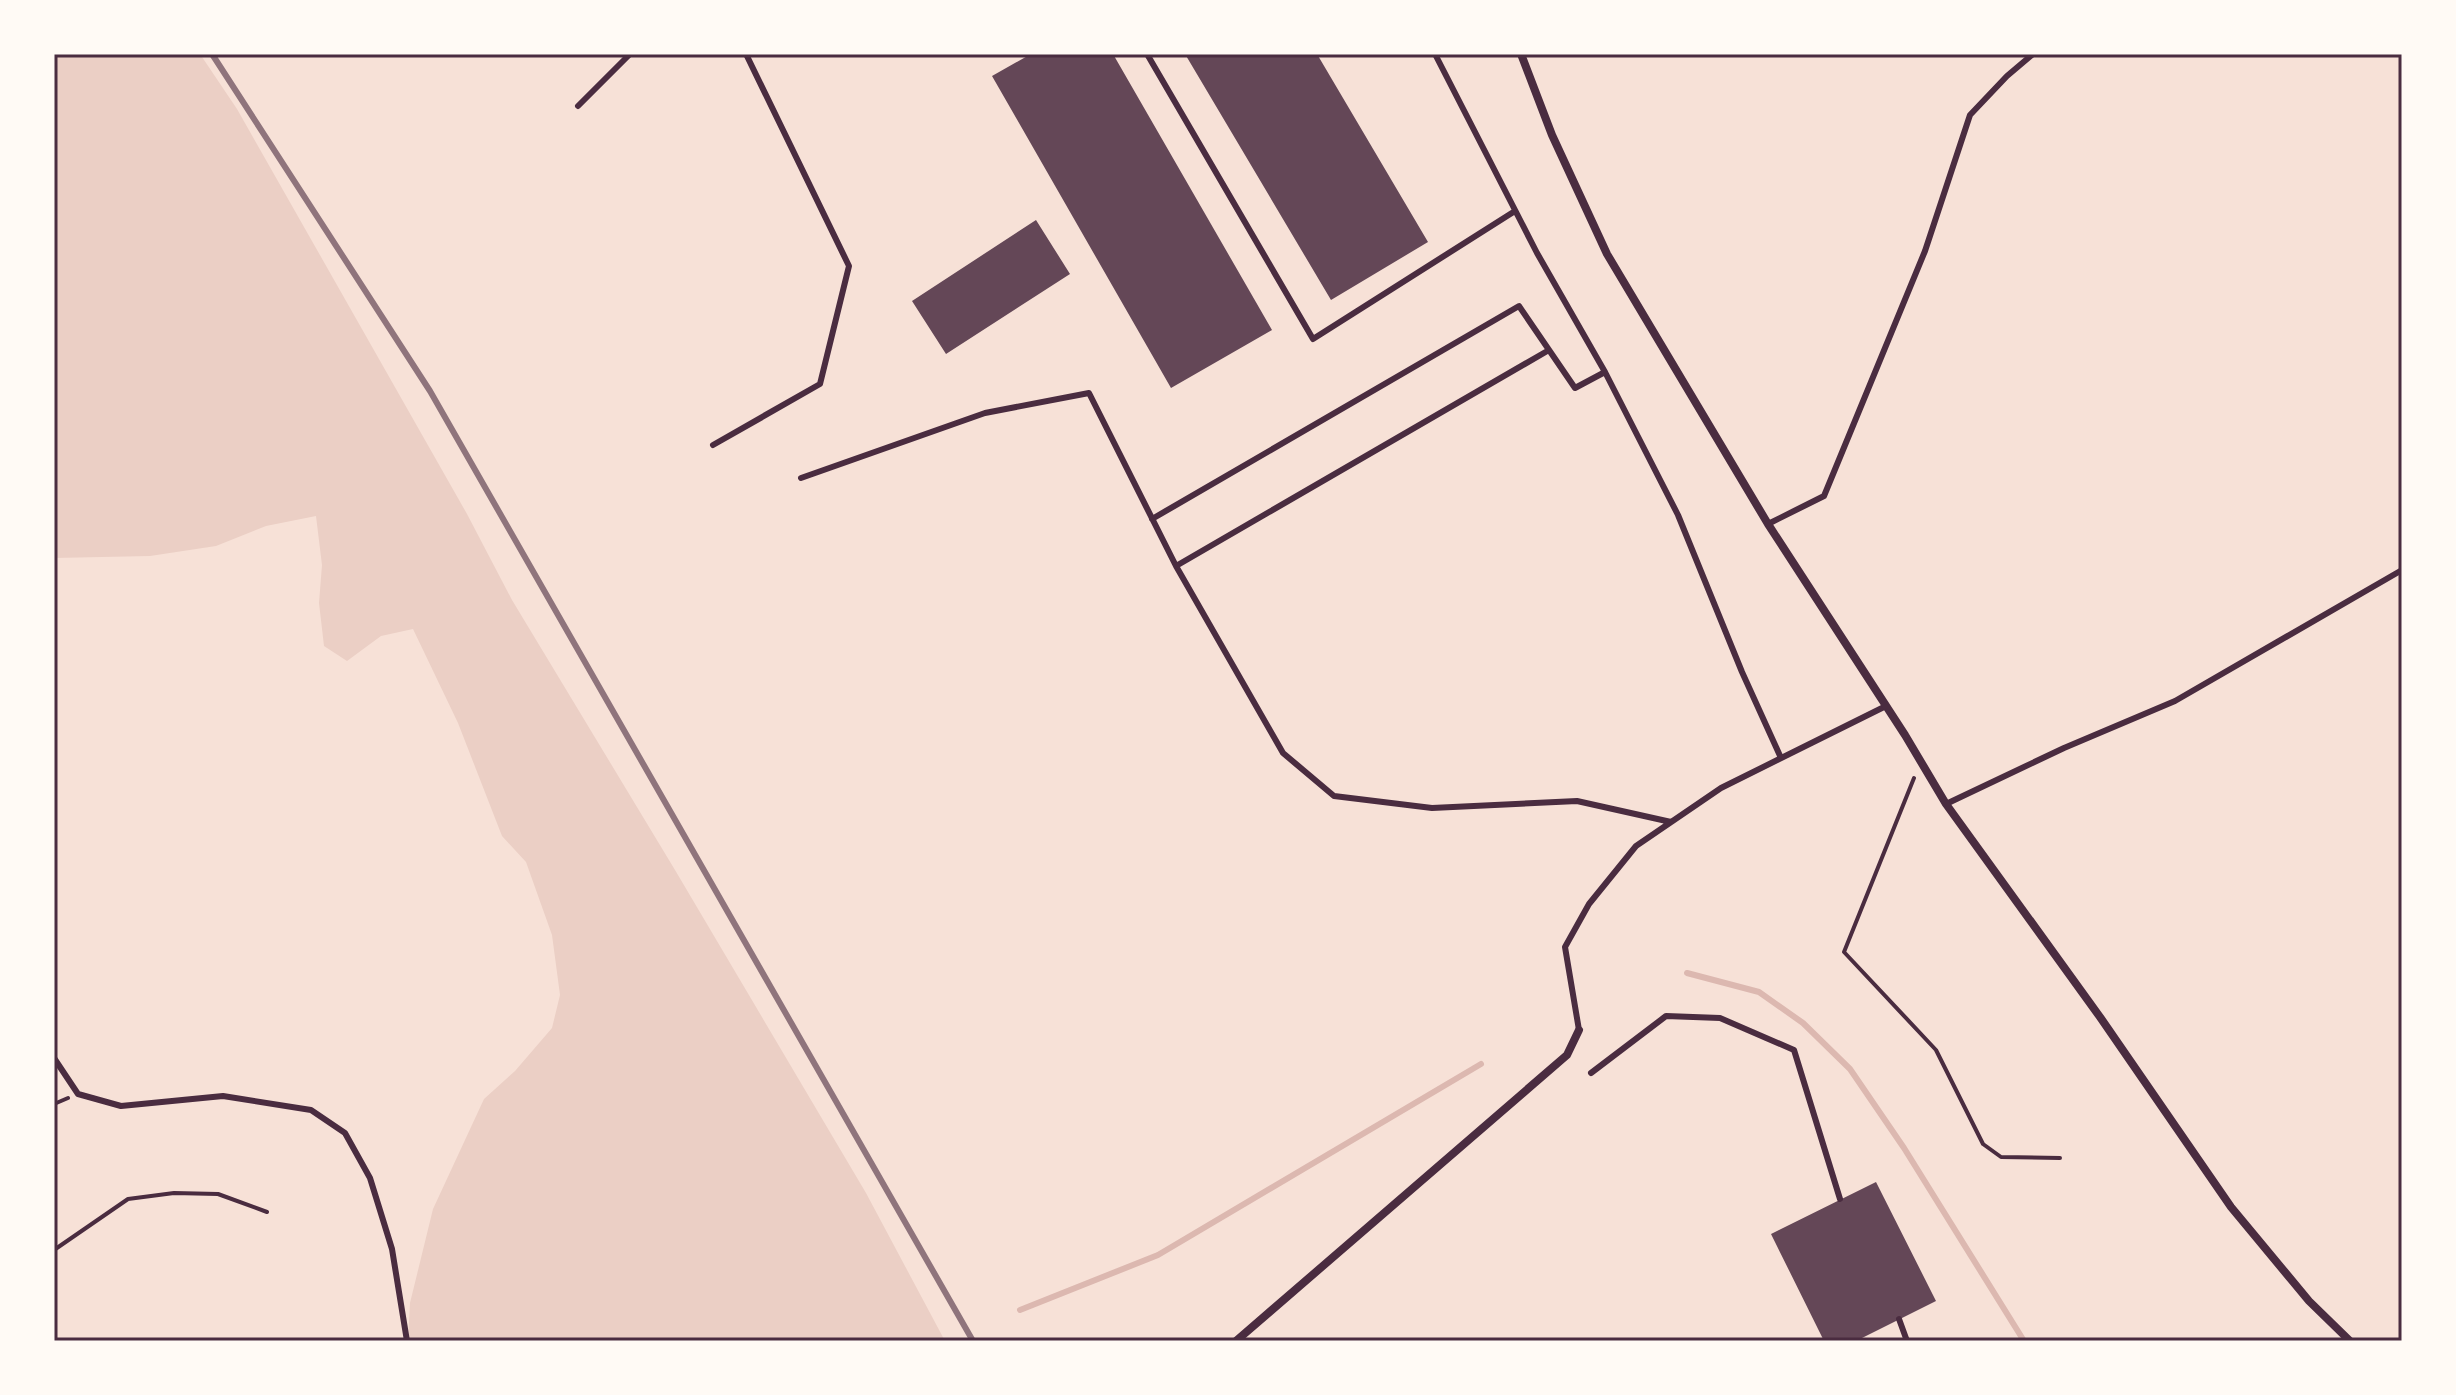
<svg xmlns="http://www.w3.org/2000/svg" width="2456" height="1395" viewBox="0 0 2456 1395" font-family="Commissioner,sans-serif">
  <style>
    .green { fill: #ebcfc5 }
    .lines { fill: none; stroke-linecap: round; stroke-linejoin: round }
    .stream { stroke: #dcb8b0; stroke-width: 6 }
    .building { fill: #644757 }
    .path { stroke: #4a2c40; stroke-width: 4 }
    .service { stroke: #4a2c40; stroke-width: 6 }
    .minor { stroke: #4a2c40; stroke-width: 8 }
    .rail { stroke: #8f747c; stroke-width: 6 }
    .neatline { fill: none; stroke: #4a2c40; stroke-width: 3 }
  </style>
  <rect width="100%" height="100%" fill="#f7e1d7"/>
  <path class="green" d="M54,54H200L237,109L467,514L512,600L675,870L866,1193L945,1341H408L410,1303L433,1209L484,1099L515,1071L552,1028L560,995L552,935L526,862L502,836L458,723L413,629L381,636L347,661L324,646L319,603L322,565L316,516L266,526L216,546L150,556L54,558Z"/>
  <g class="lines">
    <path class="stream" d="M1687,973L1759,992L1803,1023L1850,1069L1904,1148L2024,1341
      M1020,1310L1158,1255L1481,1064"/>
  </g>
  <path class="building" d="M1031,54H1113L1272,330L1171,388L992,76Z
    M1185,54H1317L1428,242L1331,300Z
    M1036,220L1070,274L946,354L912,301Z
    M1876,1182L1936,1301L1856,1341H1824L1771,1234Z"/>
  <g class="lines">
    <path class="path" d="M1914,778L1844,952L1936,1050L1983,1144L2001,1157L2060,1158
      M54,1104L68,1098
      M54,1250L128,1199L174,1193L218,1194L267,1212"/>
    <path class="service" d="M1147,54L1313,339L1515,211
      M1435,54L1537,253L1605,372L1678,515L1742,672L1781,758
      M578,106L630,54
      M713,445L820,384L849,266L746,54
      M801,478L985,413L1089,393L1176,566L1283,753L1334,796L1432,808L1577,801L1671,822
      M1152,519L1519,306L1575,388L1605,372
      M1768,524L1824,496L1925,251L1970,115L2007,76L2033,54
      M1176,566L1549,350
      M1946,804L2064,748L2175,701L2402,570
      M1579,1030L1565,947L1589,904L1636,846L1721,788L1886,706
      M54,1058L78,1094L121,1106L223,1096L311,1110L345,1133L370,1178L392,1249L407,1341
      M1591,1073L1666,1016L1720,1018L1794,1050L1840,1199
      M1899,1319L1907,1341"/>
    <path class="minor" d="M1521,54L1552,135L1607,254L1768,524L1905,735L1946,804L2100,1017L2231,1207L2309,1301L2350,1341
      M1236,1341L1567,1055L1579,1030"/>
    <path class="rail" d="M212,54L430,391L973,1341"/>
  </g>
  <rect width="2456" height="1395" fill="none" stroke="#fffaf5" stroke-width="112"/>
  <rect x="56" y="56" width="2344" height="1283" class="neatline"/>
</svg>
